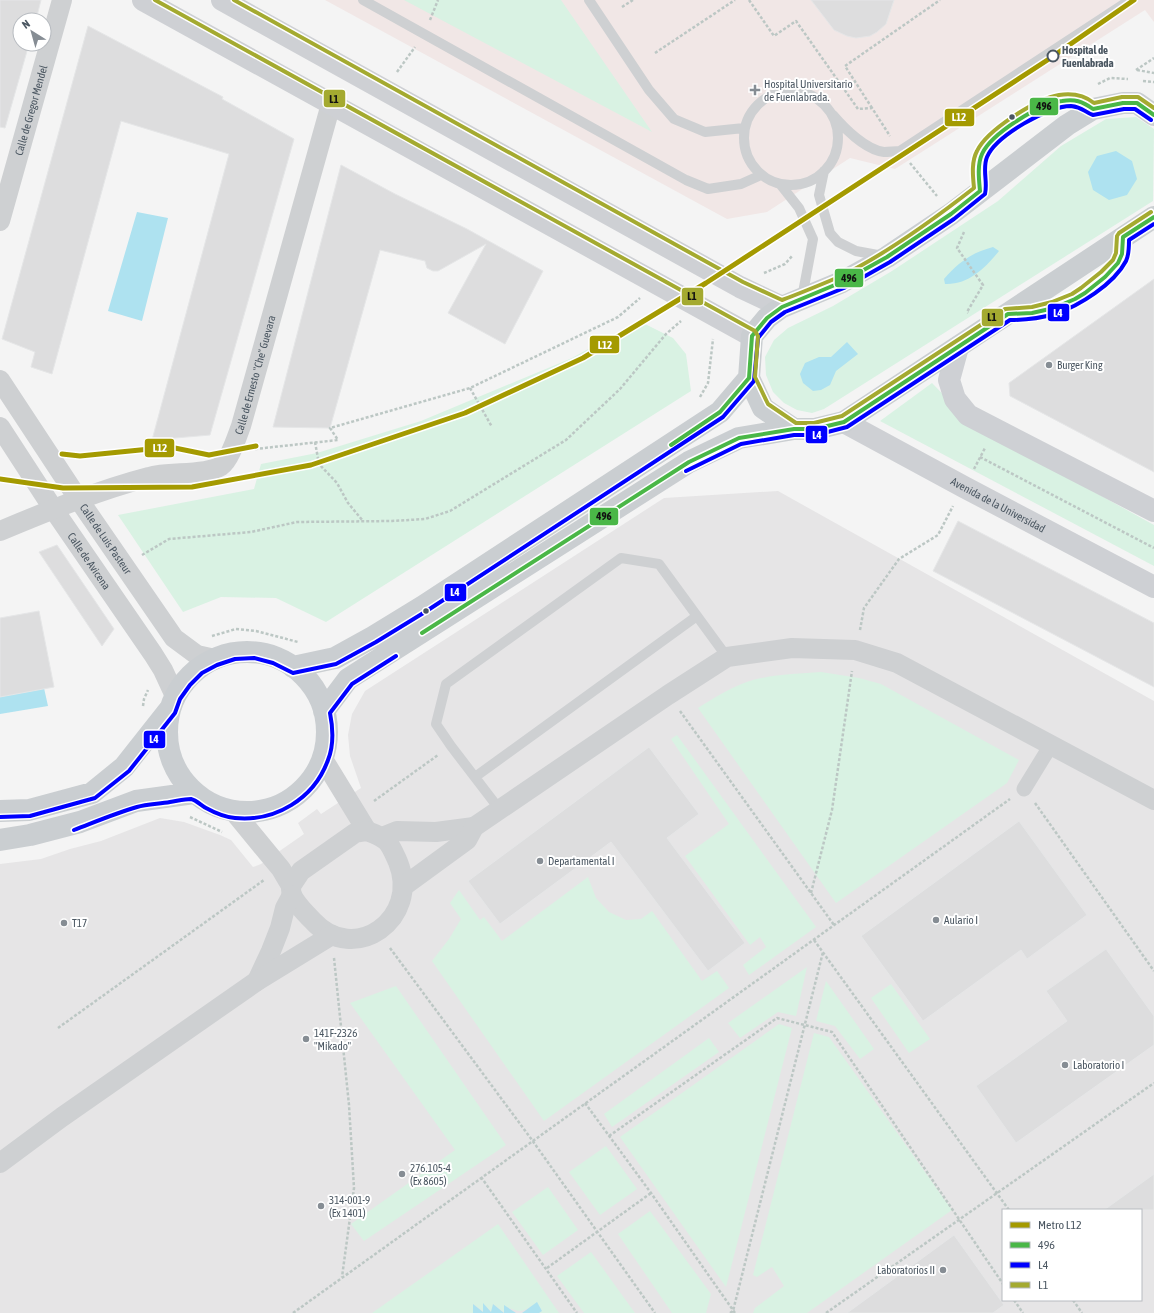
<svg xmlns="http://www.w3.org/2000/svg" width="1154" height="1313" viewBox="0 0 1154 1313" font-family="'Asap Condensed',sans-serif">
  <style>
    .education { fill: #e6e5e6; fill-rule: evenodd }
    .medical { fill: #f1e7e6 }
    .green { fill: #d9f2e3 }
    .water { fill: #aee2f0 }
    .building { fill: #ddddde; stroke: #e5e6e7 }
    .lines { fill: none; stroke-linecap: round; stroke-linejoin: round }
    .path { stroke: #bcc7c4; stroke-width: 2.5; stroke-dasharray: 3 2; stroke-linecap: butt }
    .service { stroke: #ced0d2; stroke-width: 10 }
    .pedestrian { stroke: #ced0d2; stroke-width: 15 }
    .minor { stroke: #ced0d2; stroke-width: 20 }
    .secondary { stroke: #ced0d4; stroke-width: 22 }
    .primary { stroke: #caced1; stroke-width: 22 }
    .bus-1-casing { stroke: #fff; stroke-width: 7 }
    .bus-2-casing { stroke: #fff; stroke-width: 7 }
    .bus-3-casing { stroke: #fff; stroke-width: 7 }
    .bus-1 { stroke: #4ab747; stroke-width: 4 }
    .bus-2 { stroke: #00f; stroke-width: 4 }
    .bus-3 { stroke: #a4aa30; stroke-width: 4 }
    .metro-1-casing { stroke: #fff; stroke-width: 8 }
    .metro-1 { stroke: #a49a00; stroke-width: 5 }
    .stop-dot { fill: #fff; stroke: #4a5661; stroke-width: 2 }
    .poi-dot { fill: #868d94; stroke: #fff; stroke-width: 1.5 }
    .bus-dot { fill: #4a5661; stroke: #fff; stroke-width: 1.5 }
    .labels { text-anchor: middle; stroke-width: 4; stroke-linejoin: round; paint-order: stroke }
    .stop-label { font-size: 11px; font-weight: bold; fill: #4a5661; stroke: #fff; text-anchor: start }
    .poi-label { font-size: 11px; fill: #4a5661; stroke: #fff; text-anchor: start }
    .street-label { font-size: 11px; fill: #4a5661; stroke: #fff }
    .line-badge { stroke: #fff; stroke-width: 1.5 }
    .badge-label { font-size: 11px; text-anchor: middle; font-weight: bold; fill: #fff }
    .pale-badge-label { font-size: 11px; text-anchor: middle; font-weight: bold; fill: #111 }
  </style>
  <rect width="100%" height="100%" fill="#f4f4f4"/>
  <path class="education" d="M778,491L1154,701V1313H0V864L41,859L70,849L101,841L160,818L184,822L220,835L231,840L253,867L261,864L304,834L298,823L317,809L321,814L361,788L350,756L348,735L352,714L365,691L664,498ZM1003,1210H1141V1300H1003Z"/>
  <path class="medical" d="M325,0H1154V22L1145,10L895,169L850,158L767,212L727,219Z"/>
  <path class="green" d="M404,0H561L652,132Z
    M1136,117L1154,129L1153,201L824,409L812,413L797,410L784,403L773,392L766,375L765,357L774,340L788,328L833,306L892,271L998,201L1061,146L1106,119Z
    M639,321L673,338L686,354L691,391L326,622L276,598L221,597L183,612L118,515L254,489L261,464L317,453L421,421L572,358Z
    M932,383L973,425L1154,525V566L880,421Z
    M821,672L859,678L881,684L1019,760L1007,783L836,903L698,708C712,699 728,689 744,683C768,674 796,674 821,672Z
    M677,735L816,927L749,975L743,965L766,947L760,937L750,945L685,856L729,824L671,739Z
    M588,877L596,898L609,912L626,920L641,919L652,911L702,981L717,971L729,988L544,1121L432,961L449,939L461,919L450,903L459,890L480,920L484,917L502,941Z
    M807,967L796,1016L778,1012L740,1038L728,1023Z
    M826,981L874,1049L860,1059L835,1026L816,1021Z
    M891,984L930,1039L909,1053L871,998Z
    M396,986L506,1145L364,1241L351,1224L455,1150L350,1003Z
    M779,1024L792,1028L726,1287L620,1137Z
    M814,1033L829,1037L952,1210L807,1313H753L755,1308L784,1286L772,1267L757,1277L753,1275Z
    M709,1038L719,1052L612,1127L604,1114Z
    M606,1146L637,1189L600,1215L569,1172Z
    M548,1187L578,1230L543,1255L512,1212Z
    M650,1211L711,1294L706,1313H672L618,1234Z
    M498,1224L559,1313H539L542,1311L537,1303C520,1313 522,1313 504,1306L505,1313L493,1304L492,1312L483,1304L484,1312L473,1304V1313H372Z
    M591,1252L635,1313H584L557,1276Z"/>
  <path class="water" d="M1116,151L1132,161L1137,179L1127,195L1109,200L1093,190L1088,172L1097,156Z
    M137,212L168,218L142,321L108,311Z
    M993,247L999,251C986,267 969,285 945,284L944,279C959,262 971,253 993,247Z
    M847,342L858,354L836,371L830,385L821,390L813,391L803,383L800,374L805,363L819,357H831Z
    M42,679L48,706L0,714V687Z
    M537,1302L542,1311L539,1313H522Z
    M483,1303L491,1312L493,1304L504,1313V1305L516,1313H473V1304L483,1312Z"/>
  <path class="building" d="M0,0H41L36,20H20V44H29L5,128L0,127Z
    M811,0H894L886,24L877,32L870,36L856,38L847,36L834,30Z
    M88,26L223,97L222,99L294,139L210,435L152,440L229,154L121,121L52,374L31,367L35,352L2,339Z
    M341,165L395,194L467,229L543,271L505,344L448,313L486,244L438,271H433L427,268L425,261L380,250L330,428L273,427Z
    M1154,279V472L1010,396L1009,383Z
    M958,521L1154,623V687L933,571Z
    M57,545L114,629L102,646L39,552Z
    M39,611L54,687L0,697V618Z
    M649,747L699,814L667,838L745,943L708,971L611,842L500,924L468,881Z
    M1019,821L1087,915L1027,959L1021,950L923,1021L861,936Z
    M1106,949L1154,1016V1045L1016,1143L976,1086L1067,1021L1046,991Z
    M1154,1174V1210H1104Z
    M954,1235L1004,1305L993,1313H847Z"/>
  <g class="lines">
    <path class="path" d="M749,0L774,36L796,21L858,109L872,108L890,136
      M622,7L633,0
      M430,20L438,0
      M655,53L735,0
      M1136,70L1154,58
      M1137,70L1154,73
      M397,72L415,47
      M1143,81L1154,82
      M1098,84L1110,78L1128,79
      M872,108L845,66L940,0
      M910,163L937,196
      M964,232L957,248L983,285L967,312L968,313
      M764,273L785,264L793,255
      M470,388L492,427
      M700,397L708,383L713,339
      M315,442L319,464L337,483L348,503L363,521
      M255,449L338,440L330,428L470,388L618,317L640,298
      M980,457L1154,548
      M974,469L985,448
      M142,555L169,539L251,532L297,522L392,521L425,519L450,511L566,440L620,389L666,334L681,321
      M860,630L864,608L899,559L938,535L953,506
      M212,636L236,629L256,631L298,642
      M143,706L144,699L148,690
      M680,711L834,925
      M374,801L438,755
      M1035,803L1154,971
      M190,817L222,832
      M811,893L832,810L852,671
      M814,940L1009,1210
      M390,948L532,1140L655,1313
      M334,958L349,1105L354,1188L342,1277
      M58,1028L264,880
      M585,1103L651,1193L735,1313
      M609,1136L777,1018L832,1032L1003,1284
      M481,1177L577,1313
      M547,1268L651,1193
      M1014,1300L1023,1313
      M1073,1300L1082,1313
      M293,1313L1010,799
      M730,1313L733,1311L823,952
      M826,1313L1154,1083"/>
    <path class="service" d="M363,0L686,180L708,189L741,184L761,175
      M589,0L649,90L674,119L705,132L744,128
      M744 138a47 47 0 1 1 94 0a47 47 0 1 1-94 0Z
      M833,115C845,129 866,150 884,152C889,152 895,151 900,151L1130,0
      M824,171L819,195L830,233L838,242L856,251L883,256
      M780,184L799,208L813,239L802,298
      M980,191C979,181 978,164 982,154C990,136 1039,104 1059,101C1065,100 1077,100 1083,102C1087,104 1090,107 1093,109
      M1014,314C1050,314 1090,297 1112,269C1115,265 1120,261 1121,256C1123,250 1123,244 1123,238
      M475,777L697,616
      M500,810L451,746L436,724L446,684L621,558L659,564L727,657"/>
    <path class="pedestrian" d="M1024,789L1051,745"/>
    <g class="minor">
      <path id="s1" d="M0,221L62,0"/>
      <path id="s2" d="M0,380L79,500L174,638L197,655L215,659"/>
      <path id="s3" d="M0,427L54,510L153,654L163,670L175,696"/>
      <path id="s4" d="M0,531C48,511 99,490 149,477C169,471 205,476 221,466C230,460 237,436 241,426L331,104"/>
      <path d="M323,759L367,831"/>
      <path d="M234,812L281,869L291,886"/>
      <path d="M367,831C389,839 389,842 398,862C421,919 354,966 313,921C307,915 295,902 292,895C291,892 291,888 291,886L301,871L355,833Z"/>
      <path d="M382,837L397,831L436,832L474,827"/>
      <path d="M404,886L467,840L474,827L668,695L727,657L792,648L855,650L897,663L1154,800"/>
      <path d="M257,981L271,951L280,928L285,908L292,895"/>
      <path d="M0,1163L62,1117L257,981L332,935"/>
    </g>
    <g class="secondary">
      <path d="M143,0L752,336"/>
      <path d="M222,0L740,287L782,307"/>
      <path d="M958,347L949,380L955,399L968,415L1154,511"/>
      <path id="s5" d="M844,422L964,487L1154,587"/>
    </g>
    <path class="primary" d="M1154,115L1137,103H1123L1093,109L1067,125L951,214L887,257L842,282L782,307L767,318L752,336L749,378L763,408L794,429H815L844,422L1154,217
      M167 732a80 80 0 1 1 160 0a80 80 0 1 1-160 0Z
      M293,667L335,658L373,637L422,607L720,412L749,378
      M324,711L348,679L689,462L739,438L794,429
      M0,811L29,810L92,793L124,767L169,710
      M0,840L30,835L80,822L136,801L194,793"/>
    <g class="bus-1-casing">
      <path id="bus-1" d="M980,191C979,180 977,165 982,154C991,134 1040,103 1062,101C1075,99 1082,101 1093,109L1123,103H1137L1154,115
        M749,378L752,336L767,318L782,307L842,282L887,257L951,214L980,191
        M671,445L720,412L749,378
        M422,633L689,462L739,438L794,429H815L844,422L1008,314L1032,313L1054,308L1075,299L1085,293L1105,277L1118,263L1122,254L1123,237L1154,217"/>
    </g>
    <g class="bus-2-casing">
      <path id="bus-2" d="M686,471L741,444L794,435H816L847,427L1010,320C1025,320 1041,318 1055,314C1079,306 1114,284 1126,261C1129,255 1129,247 1129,240L1154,224
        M0,817L30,816L95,798L129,771L175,713L180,699L190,685L202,673L217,665L235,659L254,658L273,663L293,673L336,664L376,642L425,612L723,417L754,381L758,338L771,322L785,312L844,288L890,262L954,219L985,194C988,182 982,169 987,157C996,136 1048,106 1071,106C1083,107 1084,112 1093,115L1124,109H1135L1151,120
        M74,830C95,822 116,813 137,807C147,804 159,804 170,802C177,801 184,799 191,799C196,800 202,806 206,808C215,813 225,817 235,818C275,822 314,799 328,760C334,745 333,728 330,713L352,684L396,656"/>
    </g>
    <g class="bus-3-casing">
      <path id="bus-3" d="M155,0L755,331L758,336L755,377L768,404L796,423H814L842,416L1005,309L1032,307L1052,302L1072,294L1081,288L1101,272L1113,260L1116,253L1117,236L1119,233L1151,212
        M234,0L743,282L782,300C801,293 820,285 839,277C885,255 933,220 974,188C973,177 971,162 977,151C987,130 1036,99 1059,95C1072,93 1084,95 1094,103L1122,97H1138L1154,108"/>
    </g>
    <use href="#bus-1" class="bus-1"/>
    <use href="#bus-2" class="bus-2"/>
    <use href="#bus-3" class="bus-3"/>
    <g class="metro-1-casing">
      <path id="metro-1" d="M62,454L80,456L170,447L209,455L256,446
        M0,479L63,488L192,487L311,465L465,413L583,358L706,283L1049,59L1134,0"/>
    </g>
    <use href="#metro-1" class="metro-1"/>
  </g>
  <circle class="stop-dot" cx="1053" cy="56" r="5.5"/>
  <g class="poi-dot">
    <path d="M753 84h4v4h4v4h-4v4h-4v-4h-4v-4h4z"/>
    <circle cx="1049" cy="365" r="4"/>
    <circle cx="540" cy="861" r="4"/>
    <circle cx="936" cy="920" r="4"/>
    <circle cx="64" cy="923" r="4"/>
    <circle cx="306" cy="1039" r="4"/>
    <circle cx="1065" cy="1065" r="4"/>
    <circle cx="402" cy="1174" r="4"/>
    <circle cx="321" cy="1206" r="4"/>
    <circle cx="943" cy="1270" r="4"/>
  </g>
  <g class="bus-dot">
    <circle cx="1012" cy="117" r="3.5"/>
    <circle cx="426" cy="611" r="3.5"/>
  </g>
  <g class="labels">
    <g class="stop-label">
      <text x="1062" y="54">Hospital de<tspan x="1062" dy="13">Fuenlabrada</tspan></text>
    </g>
    <g class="poi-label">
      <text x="764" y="88">Hospital Universitario<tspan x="764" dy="13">de Fuenlabrada.</tspan></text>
      <text x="1057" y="369">Burger King</text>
      <text x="548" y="865">Departamental I</text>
      <text x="944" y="924">Aulario I</text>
      <text x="72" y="927">T17</text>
      <text x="314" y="1037">141F-2326<tspan x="314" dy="13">"Mikado"</tspan></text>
      <text x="1073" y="1069">Laboratorio I</text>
      <text x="410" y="1172">276.105-4<tspan x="410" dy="13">(Ex 8605)</tspan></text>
      <text x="329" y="1204">314-001-9<tspan x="329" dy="13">(Ex 1401)</tspan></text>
      <text x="935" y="1274" text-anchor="end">Laboratorios II</text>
    </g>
    <g class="street-label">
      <text dy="4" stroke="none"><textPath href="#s1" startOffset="115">Calle de Gregor Mendel</textPath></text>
      <text dy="4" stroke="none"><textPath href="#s4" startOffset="330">Calle de Ernesto "Che" Guevara</textPath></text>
      <text dy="4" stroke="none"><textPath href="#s5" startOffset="175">Avenida de la Universidad</textPath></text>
      <text dy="4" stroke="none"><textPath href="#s2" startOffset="191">Calle de Luis Pasteur</textPath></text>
      <text dy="4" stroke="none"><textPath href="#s3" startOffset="161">Calle de Avicena</textPath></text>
    </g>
  </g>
  <g class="line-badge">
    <rect x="323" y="89" width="23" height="19" rx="4" fill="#a4aa30"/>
    <rect x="1029" y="97" width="30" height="19" rx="4" fill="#4ab747"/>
    <rect x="944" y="108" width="31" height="19" rx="4" fill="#a49a00"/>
    <rect x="834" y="268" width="30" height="20" rx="4" fill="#4ab747"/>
    <rect x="681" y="287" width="23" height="19" rx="4" fill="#a4aa30"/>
    <rect x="1047" y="303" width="23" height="19" rx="4" fill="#00f"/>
    <rect x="981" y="308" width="23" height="19" rx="4" fill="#a4aa30"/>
    <rect x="589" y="335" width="31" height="19" rx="4" fill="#a49a00"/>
    <rect x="805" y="425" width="23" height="19" rx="4" fill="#00f"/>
    <rect x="144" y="438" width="31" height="20" rx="4" fill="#a49a00"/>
    <rect x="589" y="507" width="30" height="19" rx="4" fill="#4ab747"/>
    <rect x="444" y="583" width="23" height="19" rx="4" fill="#00f"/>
    <rect x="143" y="730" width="23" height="19" rx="4" fill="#00f"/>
  </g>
  <g class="badge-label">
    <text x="959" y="121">L12</text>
    <text x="1058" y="317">L4</text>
    <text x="605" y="349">L12</text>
    <text x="817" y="439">L4</text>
    <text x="160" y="452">L12</text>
    <text x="455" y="596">L4</text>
    <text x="154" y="743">L4</text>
  </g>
  <g class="pale-badge-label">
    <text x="334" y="103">L1</text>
    <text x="1044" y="110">496</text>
    <text x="849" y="282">496</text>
    <text x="692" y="300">L1</text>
    <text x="992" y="321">L1</text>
    <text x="604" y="520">496</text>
  </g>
  <rect x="1002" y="1209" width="140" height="92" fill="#ffffff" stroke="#b7bbc0"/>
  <rect x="1010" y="1222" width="20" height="6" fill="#a49a00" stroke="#b7bbc0"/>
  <text x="1038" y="1229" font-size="12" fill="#4a5661">Metro L12</text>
  <rect x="1010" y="1242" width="20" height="6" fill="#4ab747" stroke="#b7bbc0"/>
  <text x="1038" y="1249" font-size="12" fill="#4a5661">496</text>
  <rect x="1010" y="1262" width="20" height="6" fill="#0000ff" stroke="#b7bbc0"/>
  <text x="1038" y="1269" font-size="12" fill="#4a5661">L4</text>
  <rect x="1010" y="1282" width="20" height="6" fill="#a4aa30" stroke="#b7bbc0"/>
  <text x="1038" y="1289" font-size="12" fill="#4a5661">L1</text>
  <g transform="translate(32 32) rotate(323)"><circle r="19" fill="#ffffff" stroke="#b7bbc0"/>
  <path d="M0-3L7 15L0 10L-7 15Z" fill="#868d94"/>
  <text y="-6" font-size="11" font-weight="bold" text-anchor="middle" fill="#4a5661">N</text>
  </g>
</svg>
